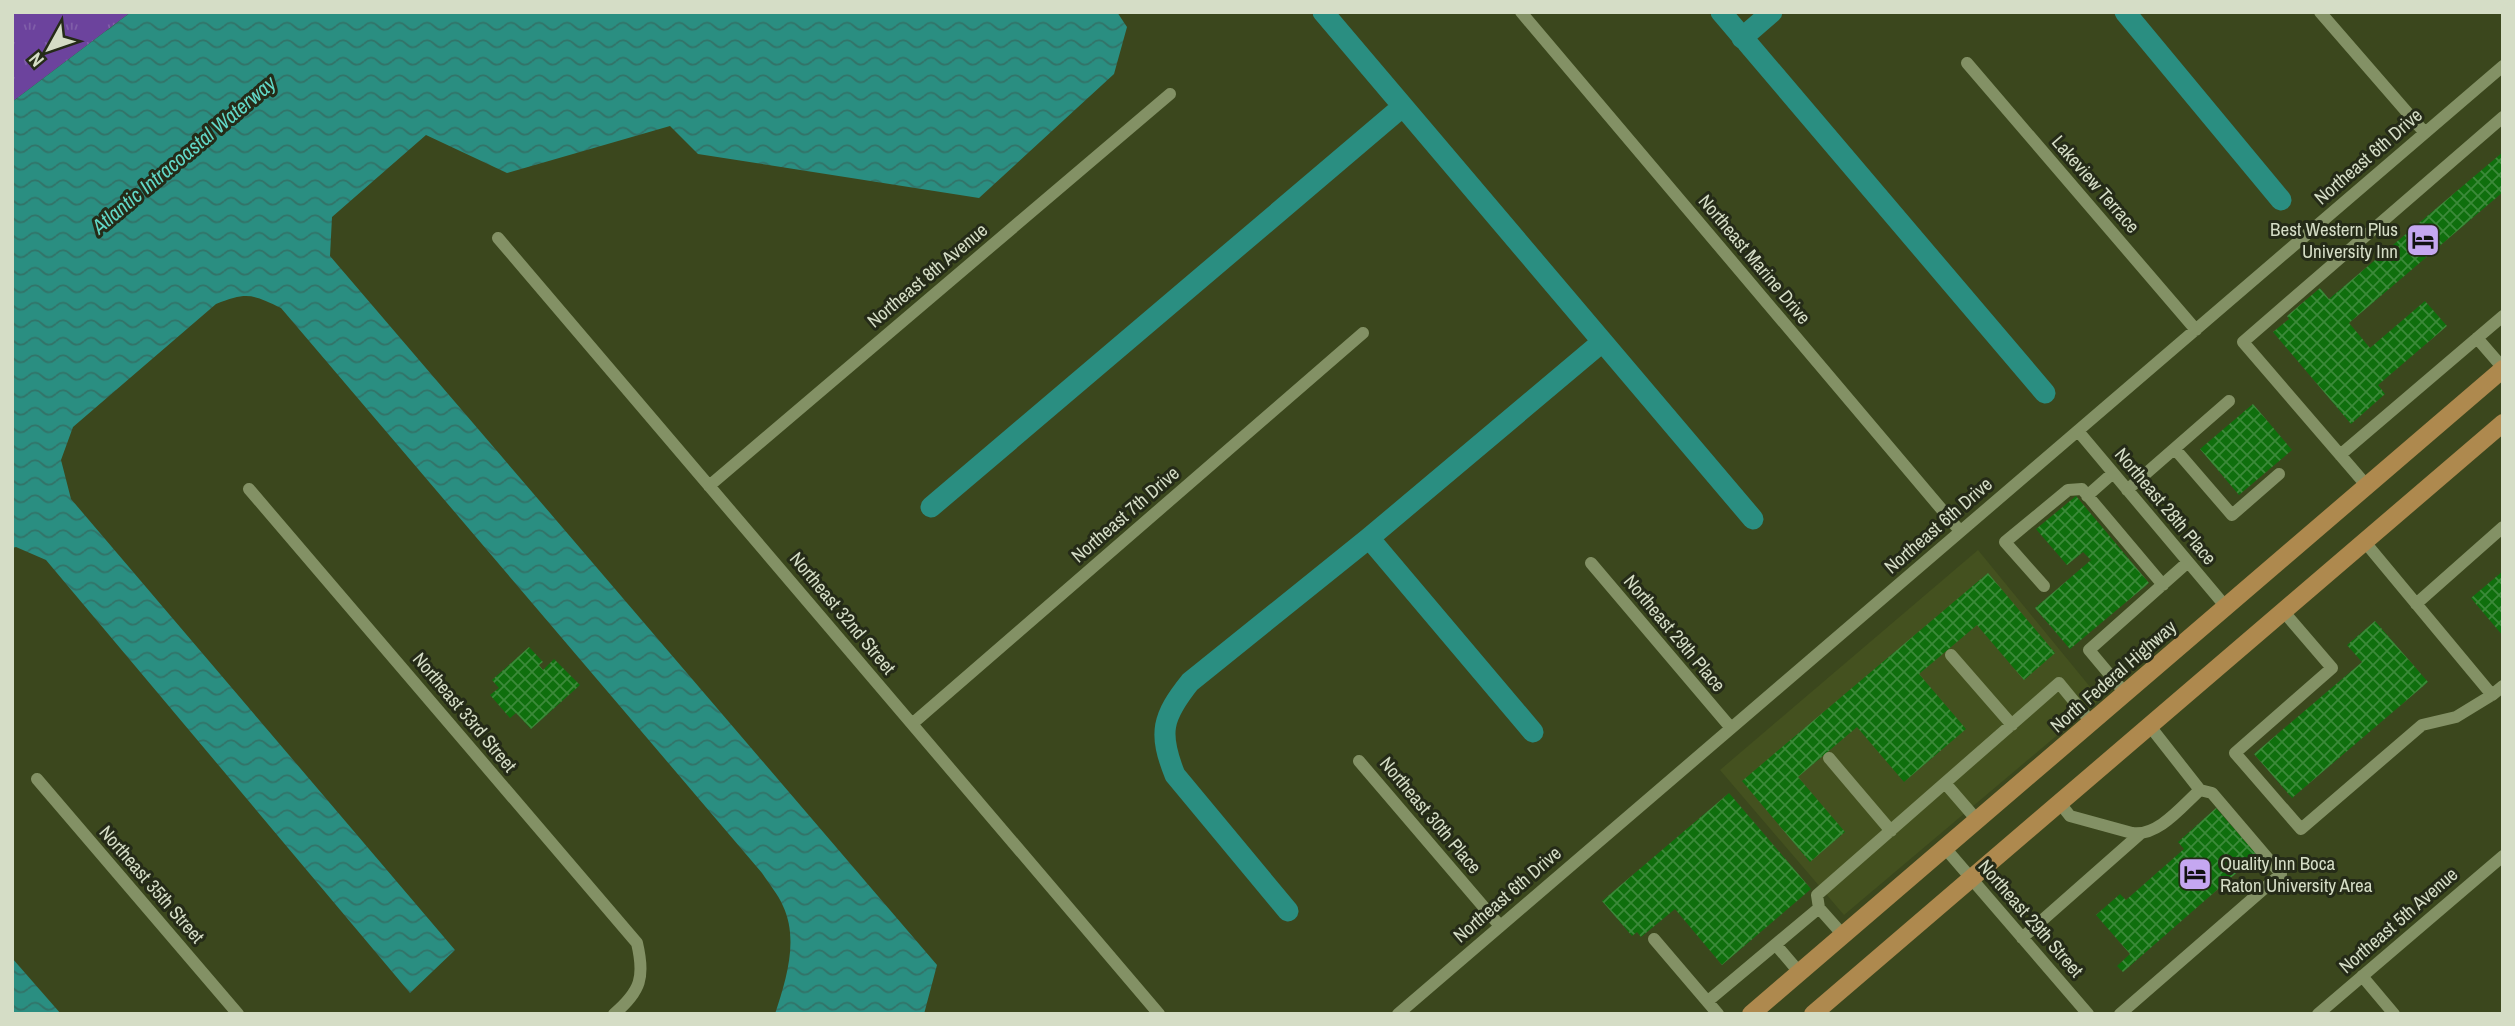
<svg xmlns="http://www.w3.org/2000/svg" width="2515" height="1026" viewBox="0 0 2515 1026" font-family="'Archivo Narrow',sans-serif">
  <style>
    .built { fill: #44511f }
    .park { fill: url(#park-tufts) }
    .water { fill: url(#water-waves) }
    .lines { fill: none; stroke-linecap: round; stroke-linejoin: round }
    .canal { stroke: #2a8e81; stroke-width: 21 }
    .building { fill: url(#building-cross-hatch) }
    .minor { stroke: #839165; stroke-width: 12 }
    .major { stroke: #ae894e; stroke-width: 18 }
    .labels { text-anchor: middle; stroke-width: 6; stroke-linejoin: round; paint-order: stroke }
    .street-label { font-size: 19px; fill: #d5ddc6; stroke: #252b18 }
    .poi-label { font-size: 19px; fill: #d5ddc6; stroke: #252b18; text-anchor: end }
    .water-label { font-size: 21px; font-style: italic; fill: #62d8c7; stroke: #252b18 }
  </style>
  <defs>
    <pattern id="park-tufts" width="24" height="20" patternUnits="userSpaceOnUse" patternTransform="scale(1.75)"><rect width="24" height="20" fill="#6c439d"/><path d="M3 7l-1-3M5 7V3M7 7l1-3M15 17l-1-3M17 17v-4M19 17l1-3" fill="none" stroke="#805ea9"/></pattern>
    <pattern id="water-waves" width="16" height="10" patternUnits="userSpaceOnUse" patternTransform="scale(1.75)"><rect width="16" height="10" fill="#2a8e81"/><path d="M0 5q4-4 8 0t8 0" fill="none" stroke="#327368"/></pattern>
    <pattern id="building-cross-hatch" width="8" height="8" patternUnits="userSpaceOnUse" patternTransform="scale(1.75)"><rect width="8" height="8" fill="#0f6f0d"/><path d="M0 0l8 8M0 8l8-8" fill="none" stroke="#3c8a3a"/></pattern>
  </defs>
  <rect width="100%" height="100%" fill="#3b471d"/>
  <path class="built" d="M1978,550L2100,699L1844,915L1720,770Z"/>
  <path class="park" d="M12,12H131L12,102Z"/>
  <path class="water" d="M131,12H1117L1127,27L1114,74L979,198L698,154L670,126L507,173L426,135L332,217L330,256L937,965L924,1014H775C786,980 799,940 783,906C778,894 769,884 762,873L281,308C252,294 247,292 216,304L73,427L61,460L71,499L455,950L410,993L46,560L16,547L12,548V102Z
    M12,958L61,1014H12Z"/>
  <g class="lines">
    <path class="canal" d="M1323,12L1753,519
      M1721,12L2045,393
      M2125,12L2281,200
      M1742,38L1772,12
      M931,507L1402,107
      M1369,538L1533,732
      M1288,911L1175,775C1158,733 1162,717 1190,682L1369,538L1602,342"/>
  </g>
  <path class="building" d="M2503,152V192L2349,323L2370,348L2425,301L2447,326L2378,385L2385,394L2351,424L2273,332L2289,319L2287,316L2320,288L2329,299Z
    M2253,404L2292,450L2239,495L2200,449Z
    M2076,496L2149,583L2070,649L2035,608L2091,560L2083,552L2067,565L2036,529Z
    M2503,571V636L2471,598Z
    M1988,573L2055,653L2024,680L1977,625L1919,674L1966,729L1904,782L1857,727L1798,777L1845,832L1810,862L1742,781Z
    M2375,621L2428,682L2292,798L2254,754L2362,662L2347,645Z
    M529,647L543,662L539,665L543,670L554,659L580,685L531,729L516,713L510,718L490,695L499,688L492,680Z
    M1729,793L1811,889L1722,965L1675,909L1641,937L1637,932L1632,936L1602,901Z
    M2216,808L2257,855L2123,972L2117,966L2130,954L2096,915L2120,894L2126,900L2184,849L2178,842Z"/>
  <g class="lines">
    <path class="minor" d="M1521,12L1960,531
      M2320,12L2425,133
      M1967,63L2196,330
      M498,238L1159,1014
      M2477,338L2503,368
      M2078,431L2226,607
      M2175,449L2232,515L2279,474
      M2340,455L2503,316
      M709,486L1170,94
      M2367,486L2243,342L2503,117
      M249,489L637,943C645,977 641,991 614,1014
      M2127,490L2229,401
      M2087,496L2113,473
      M2364,541L2492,695L2503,686
      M1591,563L1731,728
      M2044,586L2005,542L2068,490L2082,489L2163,585
      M2416,604L2503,527
      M2283,611L2332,668L2235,753L2301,829L2422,725L2456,717L2492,695
      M1951,655L2012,725
      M2125,693L2089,650L2188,562
      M912,724L1363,333
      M1829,758L1891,831
      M1359,761L1500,926
      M37,779L238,1014
      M1945,783L1977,820
      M2059,802L2070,816L2132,833C2158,837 2182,806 2200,790L2149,725
      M1945,848L2088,1014
      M1843,935L1819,908L1817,895L2059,683L2091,722
      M2022,938L2140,834
      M1654,939L1718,1014
      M1776,945L1799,972
      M2362,976L2394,1014
      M1708,1001L1819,908
      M1398,1014L2503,66
      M2120,1014L2281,874L2212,793L2200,790
      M2318,1014L2503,856"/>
    <path class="major" d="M1751,1014L2503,369
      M1813,1014L2503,423"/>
  </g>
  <defs>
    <g id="hotel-square" transform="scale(1.75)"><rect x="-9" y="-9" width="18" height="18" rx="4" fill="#c5a7f1" stroke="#252b18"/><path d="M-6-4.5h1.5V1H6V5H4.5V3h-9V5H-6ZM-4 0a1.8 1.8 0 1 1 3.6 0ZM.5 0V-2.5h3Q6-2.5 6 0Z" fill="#111"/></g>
  </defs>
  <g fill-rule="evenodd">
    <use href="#hotel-square" x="2423" y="240"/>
    <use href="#hotel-square" x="2195" y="874"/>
  </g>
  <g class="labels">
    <g class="street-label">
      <text transform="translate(2368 156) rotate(-41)" y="7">Northeast 6th Drive</text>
      <text transform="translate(2096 184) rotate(49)" y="7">Lakeview Terrace</text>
      <text transform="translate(1755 259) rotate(50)" y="7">Northeast Marine Drive</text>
      <text transform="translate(927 275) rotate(-40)" y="7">Northeast 8th Avenue</text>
      <text transform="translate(2166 506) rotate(50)" y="7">Northeast 28th Place</text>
      <text transform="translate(1125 514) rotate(-41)" y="7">Northeast 7th Drive</text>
      <text transform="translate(1938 525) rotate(-41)" y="7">Northeast 6th Drive</text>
      <text transform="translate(843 613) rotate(50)" y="7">Northeast 32nd Street</text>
      <text transform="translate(1675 633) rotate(50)" y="7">Northeast 29th Place</text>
      <text transform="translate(2113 676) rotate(-41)" y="7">North Federal Highway</text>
      <text transform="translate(465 712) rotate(50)" y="7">Northeast 33rd Street</text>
      <text transform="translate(1431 815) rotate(50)" y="7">Northeast 30th Place</text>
      <text transform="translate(152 884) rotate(49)" y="7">Northeast 35th Street</text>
      <text transform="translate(1507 894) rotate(-41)" y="7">Northeast 6th Drive</text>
      <text transform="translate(2031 918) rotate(49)" y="7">Northeast 29th Street</text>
      <text transform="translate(2398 920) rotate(-41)" y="7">Northeast 5th Avenue</text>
    </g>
    <g class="poi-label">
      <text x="2398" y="236">Best Western Plus<tspan x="2398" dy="22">University Inn</tspan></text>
      <text x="2220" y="870" text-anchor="start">Quality Inn Boca<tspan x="2220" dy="22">Raton University Area</tspan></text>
    </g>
    <g class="water-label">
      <text transform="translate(184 155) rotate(-40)" y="7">Atlantic Intracoastal Waterway</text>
    </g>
  </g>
  <rect width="2515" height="1026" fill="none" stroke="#d5ddc6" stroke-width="28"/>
  <g transform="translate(49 49) rotate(230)" stroke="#252b18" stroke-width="5" paint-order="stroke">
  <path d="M0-5L12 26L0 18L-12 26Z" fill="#d5ddc6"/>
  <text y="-10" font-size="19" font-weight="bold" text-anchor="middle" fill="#d5ddc6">N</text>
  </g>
</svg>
